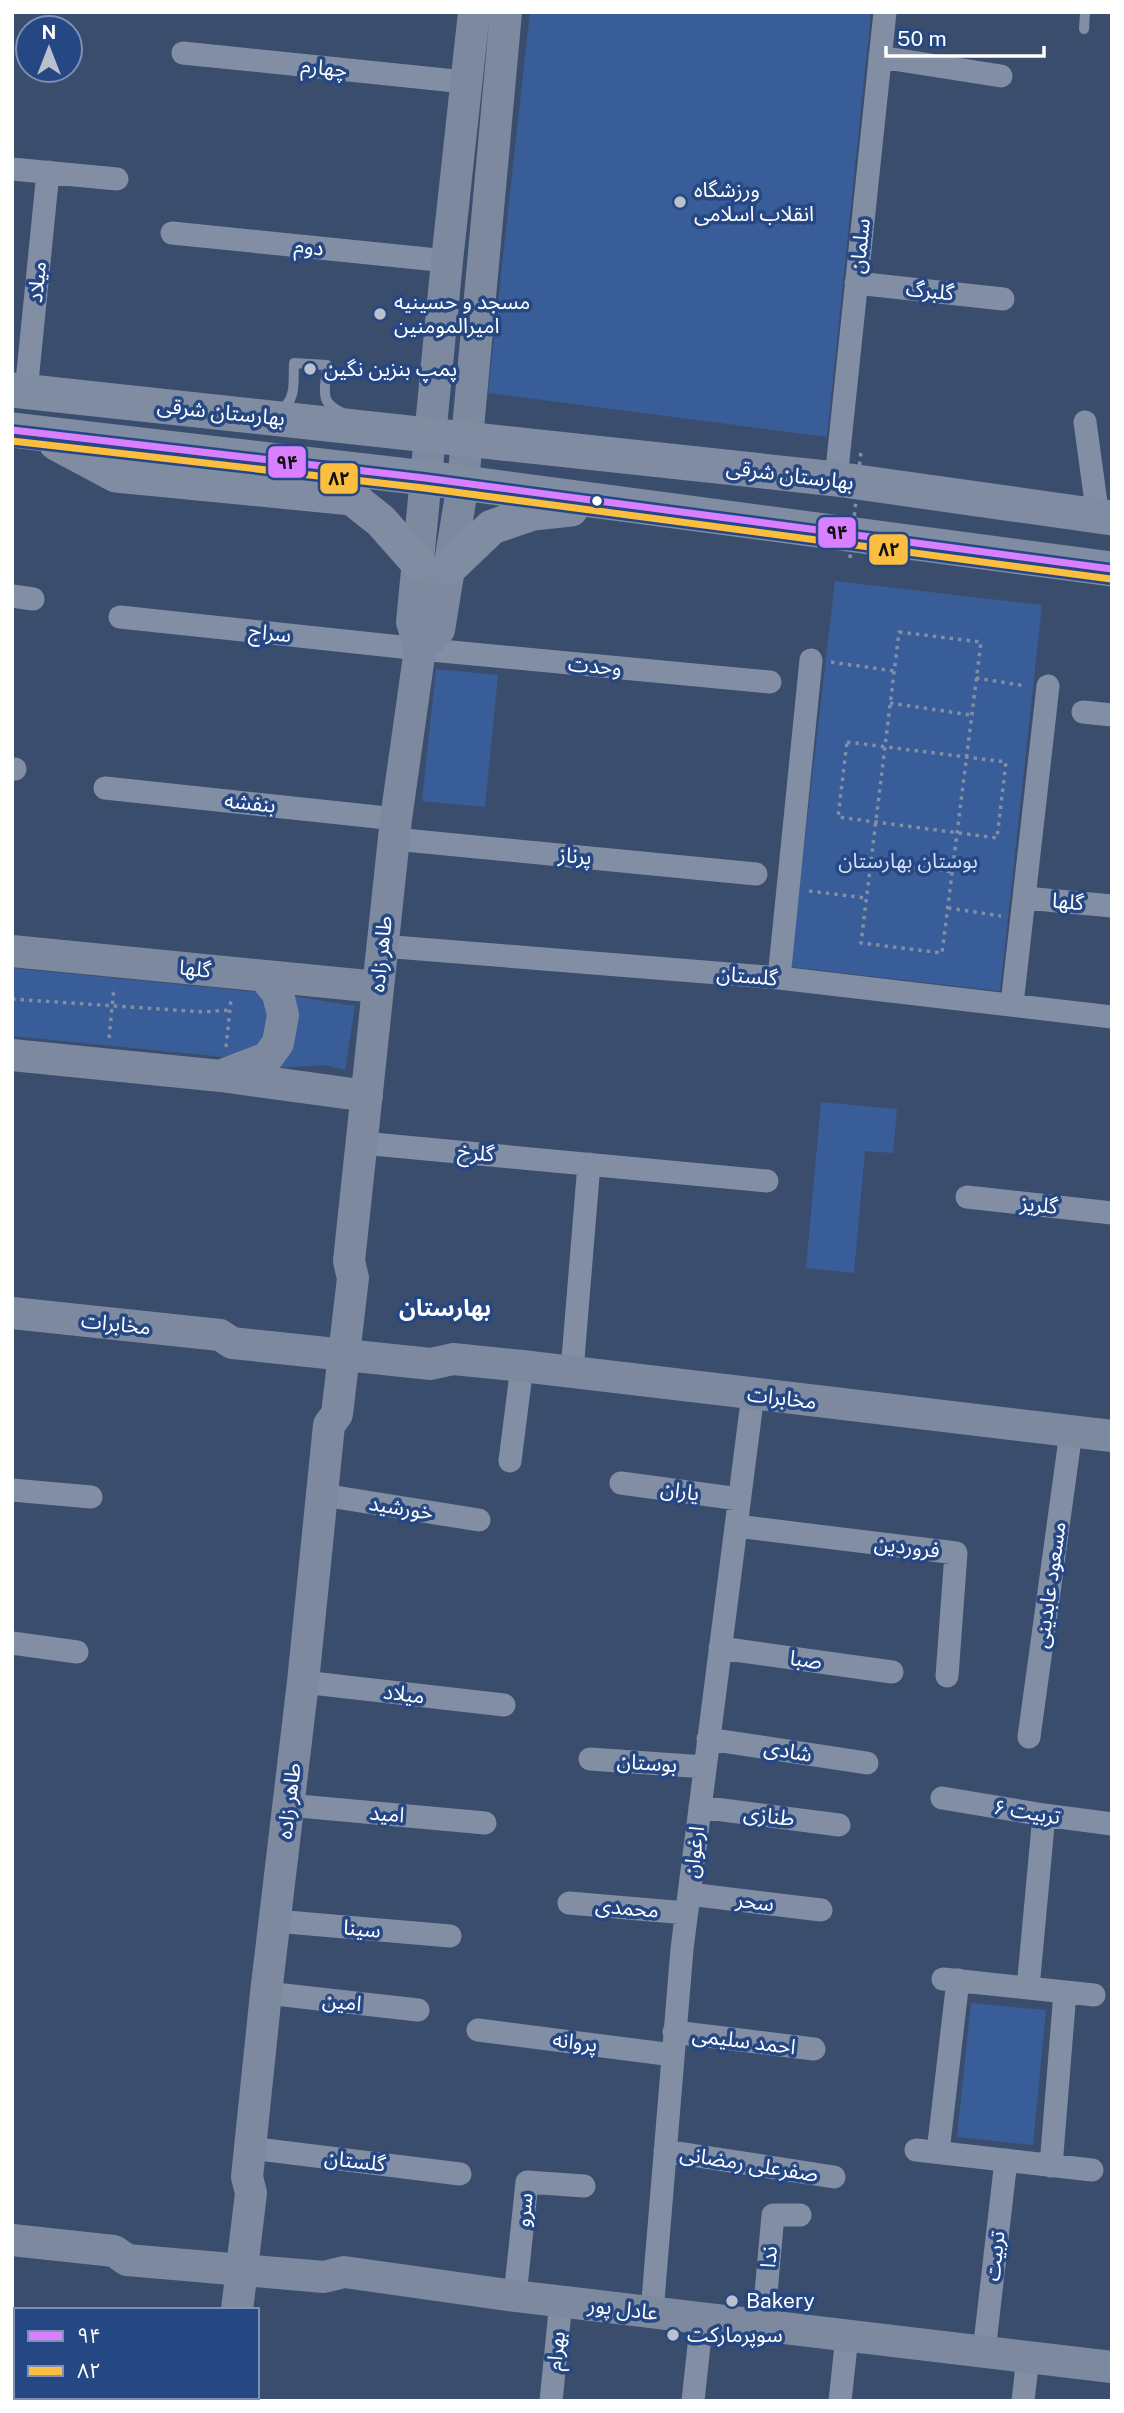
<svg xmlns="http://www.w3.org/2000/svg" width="1124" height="2413" viewBox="0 0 1124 2413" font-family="'Public Sans','Noto Sans Arabic',sans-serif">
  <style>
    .green { fill: #395d99 }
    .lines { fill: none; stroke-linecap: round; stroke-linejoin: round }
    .path { stroke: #818ea3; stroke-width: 3.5; stroke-dasharray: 3.5 5; stroke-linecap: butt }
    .lane { stroke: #818ea3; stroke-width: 10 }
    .street { stroke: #818ea3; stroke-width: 23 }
    .secondary { stroke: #7c899f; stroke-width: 32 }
    .primary { stroke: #7f8ca1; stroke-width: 35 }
    .path-bridge { stroke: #818ea3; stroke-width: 3.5; stroke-dasharray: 3.5 5; stroke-linecap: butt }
    .bus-1-casing { stroke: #254783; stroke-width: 12 }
    .bus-2-casing { stroke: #254783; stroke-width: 12 }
    .bus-1 { stroke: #d880ff; stroke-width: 7 }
    .bus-2 { stroke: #fbbe40; stroke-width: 7 }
    .poi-dot { fill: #bac1cc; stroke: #254783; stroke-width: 2.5 }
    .bus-dot { fill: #fff; stroke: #254783; stroke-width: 2.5 }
    .labels { text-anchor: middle; stroke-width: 7; stroke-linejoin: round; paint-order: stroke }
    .street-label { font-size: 21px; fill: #fff; stroke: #254783 }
    .poi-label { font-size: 21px; fill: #fff; stroke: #254783; text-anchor: start }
    .park-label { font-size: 21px; fill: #d1dff6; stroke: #254783 }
    .neighbourhood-label { font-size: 23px; font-weight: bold; fill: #fff; stroke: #254783 }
    .line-badge { stroke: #254783; stroke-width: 2.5 }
    .pale-badge-label { font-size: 19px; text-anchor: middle; font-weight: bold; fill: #111 }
  </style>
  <rect width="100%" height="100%" fill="#3b4d6d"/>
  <path class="green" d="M530,12H871L827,437L488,393Z
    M835,581L1042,605L1000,991L790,967Z
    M436,669L498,675L485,807L422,801Z
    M12,968L266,993L271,1016L265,1036L247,1054L225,1057L12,1036Z
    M293,996L355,1006L345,1070L324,1065L275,1068Z
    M821,1102L897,1109L893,1153L865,1151L854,1273L806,1268Z
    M971,2003L1046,2010L1033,2145L957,2137Z"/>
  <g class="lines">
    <path class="path" d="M899,632L981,642L942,953L861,943Z
      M831,662L894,671
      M976,678L1026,686
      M890,703L971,715
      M847,742L1006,762L997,838L838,817Z
      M871,861L952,872
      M809,891L866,898
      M948,908L1001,916
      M12,999L204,1012L230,1010
      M109,1038L114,987
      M226,1047L231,999"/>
    <path class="lane" d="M1084,29L1085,12
      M281,409C297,400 293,380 294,363L327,365C326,390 317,402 343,413"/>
    <path class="street" d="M183,53L465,82
      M880,57L1001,76
      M12,169L117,179
      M172,233L447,261
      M856,283L1003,299
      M26,392L48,172
      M1085,422L1098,517
      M836,479L885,12
      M12,596L33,599
      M120,617L420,649L770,682
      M1083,712L1112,715
      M12,769H15
      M105,788L396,819
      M394,839L756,874
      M1025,898L1112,906
      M382,946L779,978L1112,1017
      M779,978L811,660
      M1012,1004L1048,686
      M362,1143L767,1181
      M967,1197L1112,1213
      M572,1371L589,1164
      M510,1461L522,1366
      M621,1483L739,1499
      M12,1490L91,1497
      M323,1495L479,1520
      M736,1526L956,1553L947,1676
      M12,1643L77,1652
      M720,1648L892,1672
      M303,1682L504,1705
      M1029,1737L1071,1432
      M708,1739L867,1763
      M590,1759L705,1767
      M942,1798L1044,1815L1112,1824
      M288,1805L485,1823
      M700,1807L839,1825
      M689,1894L821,1910
      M569,1903L686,1913
      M275,1921L450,1936
      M943,1979L1094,1995
      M1028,1988L1044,1815
      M266,1993L418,2010
      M478,2030L673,2055
      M674,2032L814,2049
      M250,2148L460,2174
      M916,2150L1092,2170
      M665,2151L834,2177
      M938,2152L958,1980
      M1051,2166L1065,1992
      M515,2296L527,2182L584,2186
      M652,2312L682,1949L753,1394
      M763,2326L773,2215H800
      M984,2352L1006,2160
      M551,2401L561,2301
      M693,2401L702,2318
      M840,2401L847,2336
      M1023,2401L1028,2357"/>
    <path class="secondary" d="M420,649L439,630L463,483L506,12
      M12,951L378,987
      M12,1055L221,1076L367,1096
      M225,1074L267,1058L278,1043L283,1015L278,994L264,976
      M12,1313L220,1335L232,1343L431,1364L453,1359L522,1366L1112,1436
      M12,2240L114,2251L127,2260L324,2277L344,2272L515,2296L1112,2367
      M237,2310L251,2193L247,2177L266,1993L303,1682L329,1425L337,1414L353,1278L349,1261L396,819L420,649L412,622L447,261L474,12
      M221,2401L222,2397"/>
    <path class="primary" d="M12,390L836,479L1112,518
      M12,430L425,478L1112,569
      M56,443L116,475L352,498L381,521L418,563
      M450,567L492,527L533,513L571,509"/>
    <path class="path-bridge" d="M850,558L861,451"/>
    <g class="bus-1-casing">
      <path id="bus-1" d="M12,430L425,478L1112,569"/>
    </g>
    <g class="bus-2-casing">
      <path id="bus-2" d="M12,441L424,488L1111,579"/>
    </g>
    <use href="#bus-1" class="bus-1"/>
    <use href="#bus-2" class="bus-2"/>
  </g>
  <g class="poi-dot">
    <circle cx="680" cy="202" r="7"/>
    <circle cx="380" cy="314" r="7"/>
    <circle cx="310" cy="369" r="7"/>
    <circle cx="732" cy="2301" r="7"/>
    <circle cx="673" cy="2335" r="7"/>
  </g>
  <circle class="bus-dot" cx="597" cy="501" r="6"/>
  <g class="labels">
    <g class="street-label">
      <text transform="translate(324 68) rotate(6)" y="7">چهارم</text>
      <text transform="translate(860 246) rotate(-84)" y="7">سلمان</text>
      <text transform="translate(309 247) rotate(6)" y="7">دوم</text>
      <text transform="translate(37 282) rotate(-84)" y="7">میلاد</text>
      <text transform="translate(930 291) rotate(6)" y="7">گلبرگ</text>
      <text transform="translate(221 412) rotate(6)" y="7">بهارستان شرقی</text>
      <text transform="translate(790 475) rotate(7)" y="7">بهارستان شرقی</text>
      <text transform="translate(270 633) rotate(6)" y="7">سراج</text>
      <text transform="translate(595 666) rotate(5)" y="7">وحدت</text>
      <text transform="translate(250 803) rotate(6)" y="7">بنفشه</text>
      <text transform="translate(575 856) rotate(5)" y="7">پرناز</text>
      <text transform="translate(1068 902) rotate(5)" y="7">گلها</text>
      <text transform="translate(381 954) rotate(-84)" y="7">طاهر زاده</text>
      <text transform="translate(195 969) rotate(6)" y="7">گلها</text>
      <text transform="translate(747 976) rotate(5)" y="7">گلستان</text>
      <text transform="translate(476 1153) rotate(5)" y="7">گلرخ</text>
      <text transform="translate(1039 1205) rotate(6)" y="7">گلریز</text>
      <text transform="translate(116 1324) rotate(6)" y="7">مخابرات</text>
      <text transform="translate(782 1398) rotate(7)" y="7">مخابرات</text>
      <text transform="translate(680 1491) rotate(8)" y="7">یاران</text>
      <text transform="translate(401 1508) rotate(9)" y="7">خورشید</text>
      <text transform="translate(907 1547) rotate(7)" y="7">فروردین</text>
      <text transform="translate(1050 1585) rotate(-82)" y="7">مسعود عابدینی</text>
      <text transform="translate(806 1660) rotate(8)" y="7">صبا</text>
      <text transform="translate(404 1694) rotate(7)" y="7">میلاد</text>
      <text transform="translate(788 1751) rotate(9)" y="7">شادی</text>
      <text transform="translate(647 1763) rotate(4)" y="7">بوستان</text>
      <text transform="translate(289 1801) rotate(-83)" y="7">طاهر زاده</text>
      <text transform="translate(1027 1812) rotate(9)" y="7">تربیت ۶</text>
      <text transform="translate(387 1814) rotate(5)" y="7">امید</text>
      <text transform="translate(769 1816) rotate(7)" y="7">طنازی</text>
      <text transform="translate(694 1852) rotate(-83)" y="7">ارغوان</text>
      <text transform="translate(755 1902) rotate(7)" y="7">سحر</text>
      <text transform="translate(627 1908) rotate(5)" y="7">محمدی</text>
      <text transform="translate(362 1929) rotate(5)" y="7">سینا</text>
      <text transform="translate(342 2002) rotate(6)" y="7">امین</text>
      <text transform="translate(744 2041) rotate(7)" y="7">احمد سلیمی</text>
      <text transform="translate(575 2042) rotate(7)" y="7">پروانه</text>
      <text transform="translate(355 2161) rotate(7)" y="7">گلستان</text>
      <text transform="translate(749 2164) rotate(9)" y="7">صفرعلی رمضانی</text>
      <text transform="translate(524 2210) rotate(-84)" y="7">سرو</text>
      <text transform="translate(995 2256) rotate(-84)" y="7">تربیت</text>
      <text transform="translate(769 2257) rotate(-85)" y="7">ندا</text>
      <text transform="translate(623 2309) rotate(7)" y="7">عادل پور</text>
      <text transform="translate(556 2351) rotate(-84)" y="7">بهرام</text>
    </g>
    <g class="poi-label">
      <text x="694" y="197">ورزشگاه<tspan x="694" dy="24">انقلاب اسلامی</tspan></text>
      <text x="394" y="309">مسجد و حسینیه<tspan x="394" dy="24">امیرالمومنین</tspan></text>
      <text x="324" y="376">پمپ بنزین نگین</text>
      <text x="746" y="2308">Bakery</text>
      <text x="687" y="2342">سوپرمارکت</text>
    </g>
    <g class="park-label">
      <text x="908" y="868">بوستان بهارستان</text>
    </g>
    <g class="neighbourhood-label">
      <text x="445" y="1316">بهارستان</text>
    </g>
  </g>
  <g class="line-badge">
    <rect x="267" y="445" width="40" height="34" rx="7" fill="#d880ff"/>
    <rect x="319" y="462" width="40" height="33" rx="7" fill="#fbbe40"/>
    <rect x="817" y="516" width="40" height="33" rx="7" fill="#d880ff"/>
    <rect x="868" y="533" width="41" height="33" rx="7" fill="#fbbe40"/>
  </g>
  <g class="pale-badge-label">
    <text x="287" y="469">۹۴</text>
    <text x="339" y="485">۸۲</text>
    <text x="837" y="539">۹۴</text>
    <text x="889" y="556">۸۲</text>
  </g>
  <rect width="1124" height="2413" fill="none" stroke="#ffffff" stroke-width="28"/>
  <rect x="14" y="2308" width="245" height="91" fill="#254783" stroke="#7c91b5" stroke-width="2"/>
  <rect x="28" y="2331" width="35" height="10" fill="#d880ff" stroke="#7c91b5" stroke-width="2"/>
  <text x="77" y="2343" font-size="21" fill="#ffffff">۹۴</text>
  <rect x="28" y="2366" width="35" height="10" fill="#fbbe40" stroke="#7c91b5" stroke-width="2"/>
  <text x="77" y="2378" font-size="21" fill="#ffffff">۸۲</text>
  <g transform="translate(49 49)"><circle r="33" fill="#254783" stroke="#7c91b5" stroke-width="2"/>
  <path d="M0-5L12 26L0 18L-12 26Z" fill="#bac1cc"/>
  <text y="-10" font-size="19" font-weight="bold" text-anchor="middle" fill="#ffffff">N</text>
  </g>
  <path d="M886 46v10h158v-10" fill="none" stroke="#ffffff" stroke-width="3.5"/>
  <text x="897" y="46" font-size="21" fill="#ffffff" stroke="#254783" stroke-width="5" paint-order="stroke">50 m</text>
</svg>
